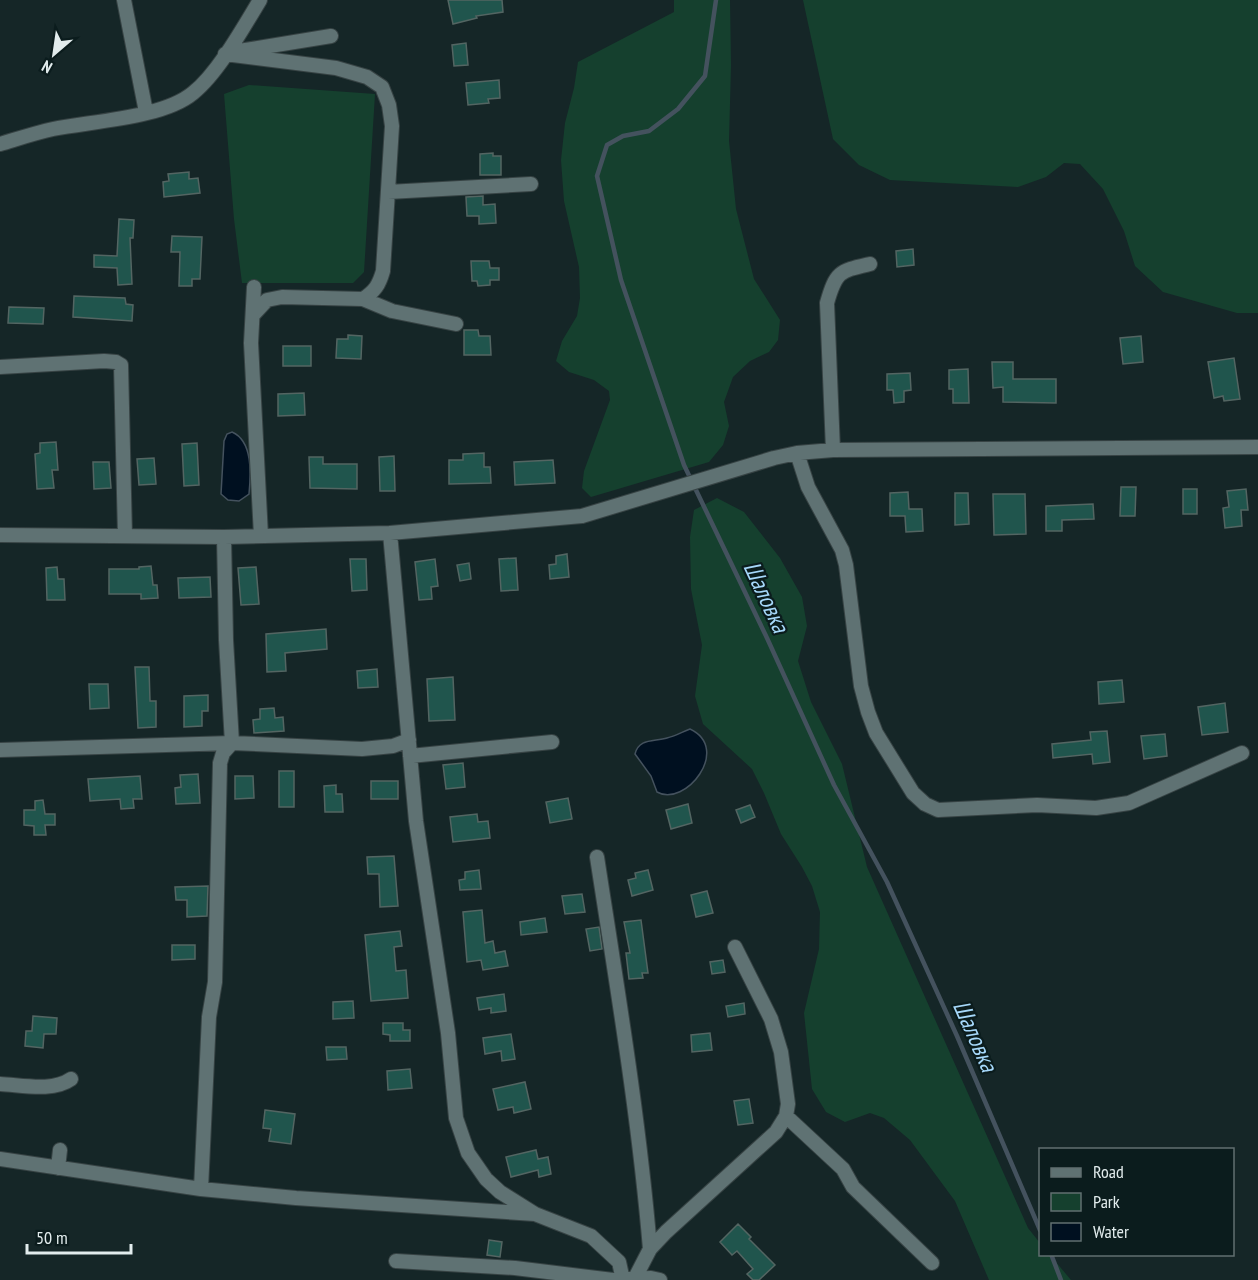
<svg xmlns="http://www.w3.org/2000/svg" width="1258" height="1280" viewBox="0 0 1258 1280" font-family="'PT Sans Narrow',sans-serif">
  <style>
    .green { fill: #15402e }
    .water { fill: #001020; stroke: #44525e; stroke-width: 1.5 }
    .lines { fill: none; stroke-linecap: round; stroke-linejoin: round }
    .stream { stroke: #44525e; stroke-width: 4.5 }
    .building { fill: #20554d; stroke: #536562; stroke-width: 1.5 }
    .minor-casing { stroke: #374344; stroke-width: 16 }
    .minor { stroke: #5f7273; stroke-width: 14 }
    .labels { text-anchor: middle; stroke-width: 4.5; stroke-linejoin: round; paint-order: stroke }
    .water-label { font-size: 24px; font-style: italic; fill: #a6d8fa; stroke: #0b1c1d }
  </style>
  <rect width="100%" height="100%" fill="#152627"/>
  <path class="green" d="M674,0H730L731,65L729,141L736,209L754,279L780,320L778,340L769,352L750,361L733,377L724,402L729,426L723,445L709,462L591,497L582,488L584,471L610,400L609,391L594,380L569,372L556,361L562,341L577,316L580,298L579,267L564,201L561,160L565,123L574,88L578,62L674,12Z
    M803,0H1258V313H1237L1163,292L1135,266L1124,231L1103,189L1080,164L1064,163L1046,177L1018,187L890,180L859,165L833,139Z
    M249,85L375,94L364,272L353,283H242L234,219L224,94Z
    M717,498L744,512L780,558L802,597L807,626L798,661L811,702L842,764L867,867L1028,1228L1040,1243V1254L1050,1255L1071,1280H989L955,1201L910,1140L884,1118L870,1113L845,1122L826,1112L812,1089L804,1013L819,949L820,912L812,886L802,867L781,834L764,793L752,769L703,724L695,696L702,645L691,589L690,537L694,510Z"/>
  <path class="water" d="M232,432C253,441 251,474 249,494L239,501L228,500L221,494L224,441L227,434Z
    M690,729C732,749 685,808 657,792L651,776L635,754C639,738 654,742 667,738C675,736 682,732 690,729Z"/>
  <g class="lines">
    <path class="stream" d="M716,0L705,76L678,109L649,131L623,136L607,145L597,176L621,280L684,465L767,638L834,785L887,882L957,1036L1040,1230
      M1051,1254L1061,1280"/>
  </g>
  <path class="building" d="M448,0H502L503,12L476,16L477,18L453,24Z
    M466,43L468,65L454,66L452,45Z
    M499,80L500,98L488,99L489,103L468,105L466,83Z
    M493,153V156H501V175H480V154Z
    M189,172V179L198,178L200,193L164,197L163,182L169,181L168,174Z
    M483,196V205L495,204L496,223L479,224V216H467L466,197Z
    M119,219L134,220L133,238H130L132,284L118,285L117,268L94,267V255L117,256Z
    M172,236L202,237L200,279H192V286H179L180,252H171Z
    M913,249L914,265L897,267L896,251Z
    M471,261H489L490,268H499V280H490V285L478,286L477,281H472Z
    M74,296L125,298L126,304L133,305L132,321L73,317Z
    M9,307L44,308L43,324L8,323Z
    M464,330H478L479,336H490L491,355H464Z
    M348,335L362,336L361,359L336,358L337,339H348Z
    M1141,336L1143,362L1123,364L1120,338Z
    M283,346H311V366H283Z
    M1234,358L1240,399L1224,401L1223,396L1214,398L1208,362Z
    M992,362H1013V379H1056V403L1003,402V387L993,388Z
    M968,369L969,403H953V389H949V370Z
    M910,373L911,390L904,391V402L894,403L893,390H887V374Z
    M304,393L305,415L278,416V394Z
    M56,442L58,470H52L54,488L37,489L35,454L40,453V443Z
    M197,443L199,485L184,486L182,444Z
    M484,453V467H490L491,483L449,484V460H463V454Z
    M394,456L395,491H380L379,457Z
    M309,457H323V464H357V489L310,488Z
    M154,458L156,484L139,485L137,459Z
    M553,460L555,483L515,485L514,462Z
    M93,462H109L111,488L94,489Z
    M1121,487H1136L1135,516H1120Z
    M1183,489H1197V514H1183Z
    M1246,489L1248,510H1241L1242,526L1225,528L1223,508L1229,507L1227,491Z
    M908,492L909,509H922L923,531L906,532L905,516H890V493Z
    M955,493H968L969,524L955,525Z
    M993,494H1025L1026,534L994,535Z
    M1093,504L1094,519L1062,520V531H1046V506Z
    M567,554L569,577L550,579L549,565L556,564V556Z
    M516,558L518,590L501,591L499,559Z
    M350,559H366L367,590L352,591Z
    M435,559L438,586L431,587L432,599L419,600L415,562Z
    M469,563L471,579L460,581L457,565Z
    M151,566L153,585H157L158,598L141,599V594H109V569H139V567Z
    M57,567L58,579H64L65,600H47L46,568Z
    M256,567L259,604L241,605L238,568Z
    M210,577L211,597L179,598L178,578Z
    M326,629L327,649L285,653L286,671L267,672L266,634Z
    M135,667H149L150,701H156V727L138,728Z
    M377,669L378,687L358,688L357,671Z
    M453,677L455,720L429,721L427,679Z
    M1122,680L1124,702L1099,704L1098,682Z
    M89,684H108L109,708L90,709Z
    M208,695V711H202V726L184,727V696Z
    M1225,703L1228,732L1202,735L1198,707Z
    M274,708L275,718L283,717L284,731L254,733L253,720L260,719V709Z
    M1107,731L1110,762L1093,764L1092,754L1053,758L1052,744L1091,740L1090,732Z
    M1165,734L1167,756L1144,759L1141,736Z
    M463,763L465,787L446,789L443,765Z
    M279,771H294V807H279Z
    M198,774L200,803L176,804L175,788L181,787L180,775Z
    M140,776L142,799H133L134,808L121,809L120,799L90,801L88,779Z
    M235,776H253L254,798L235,799Z
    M371,781H398V799H371Z
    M336,785V794H342L343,812H325L324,786Z
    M568,798L572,819L550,823L546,802Z
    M43,800L45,814H55V825H45L46,835H34V826L24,825V810H35V801Z
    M688,804L692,823L671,829L666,810Z
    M750,805L755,817L741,823L736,810Z
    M477,814L478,822L488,821L490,838L453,842L450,817Z
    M394,856L398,906L380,907L379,874H368L367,857Z
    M479,870L481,889L460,890L459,880L465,879V872Z
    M648,870L653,890L632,896L628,880L636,878L635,873Z
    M208,886L207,916L187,917V900H176L175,887Z
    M707,891L713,913L696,917L691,895Z
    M582,894L585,912L565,914L562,896Z
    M482,910L485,943L493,941L495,953L505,951L508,966L483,970L481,960L467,962L463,912Z
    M545,918L547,932L521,935L520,922Z
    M641,920L648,973H642L643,978L629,979L626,953H630L624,922Z
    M599,927L602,949L590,951L586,929Z
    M400,931L402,946L394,947L396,971L406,970L408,998L371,1001L365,935Z
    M172,945H195V959L172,960Z
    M723,960L725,972L712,974L710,962Z
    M504,994L506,1011L491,1013V1008L479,1010L477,998Z
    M353,1001L354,1018L333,1019V1002Z
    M744,1003L745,1014L728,1017L726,1006Z
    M33,1016L57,1018L56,1034H44L43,1048L25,1046L26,1031H32Z
    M383,1023H403V1030H410V1041H390V1035L383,1034Z
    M710,1033L712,1050L692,1052L691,1035Z
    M511,1034L515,1059L502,1061L501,1051L485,1054L483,1038Z
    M326,1047H346L347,1059L327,1060Z
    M410,1069L412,1088L388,1090L387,1071Z
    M525,1082L531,1109L514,1113L513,1107L498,1110L493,1089Z
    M749,1099L753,1123L738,1125L734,1101Z
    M265,1110L295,1114L291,1144L269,1141L271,1129L263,1128Z
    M536,1150L538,1159L548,1157L551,1174L539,1177L538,1170L511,1177L506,1157Z
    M738,1224L751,1237L749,1239L775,1265L759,1280H753L747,1274L753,1269L737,1251L732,1255L720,1242Z
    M489,1240L502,1242L500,1257L487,1255Z"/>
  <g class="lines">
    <g class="minor-casing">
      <path id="minor" d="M124,0L146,112
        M239,51L331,36
        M225,54L336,68L367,77L382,87L389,105L392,126L383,271C379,285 375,291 363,299L282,297L267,300L253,315
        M0,144C17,139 35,133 53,129C93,121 163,118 193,93C218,73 243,28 260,0
        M388,192L531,184
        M254,287L251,343L261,536
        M363,299L392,311L456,324
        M0,367L104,361L116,362L121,365L125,536
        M833,450L827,303C836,271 840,271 870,264
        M797,453L808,487L842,550L846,565L861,686L868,712L876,733L913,793L925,804L938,810L1037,805L1096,808L1129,803L1242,753
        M390,533L416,821L448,1033L456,1118L468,1153L486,1179L500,1192L535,1214
        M0,535L224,537L390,533L582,516L774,458L797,453L833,450L1258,447
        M0,750L232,743L362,749L393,746L409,740
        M410,756L552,742
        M597,857C617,987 639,1117 650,1249
        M0,1084C22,1085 53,1092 71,1079
        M786,1116L843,1169L853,1187L932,1263
        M0,1159L201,1189L296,1198L535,1214L591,1236L619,1262L623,1280
        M58,1168L60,1150
        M201,1189L209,1017L215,982L220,763L223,753L232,743L226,640L224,537
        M396,1261L515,1268L613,1280
        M635,1278L650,1249L666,1232L776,1132L786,1116L788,1104L781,1052L771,1019L735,947
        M629,1279L651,1278L660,1280"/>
    </g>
    <use href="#minor" class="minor"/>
  </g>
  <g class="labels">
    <g class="water-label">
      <text transform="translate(766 597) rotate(65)" y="8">Шаловка</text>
      <text transform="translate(975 1036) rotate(66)" y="8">Шаловка</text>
    </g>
  </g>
  <rect x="1039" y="1148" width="195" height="108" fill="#0b1c1d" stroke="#616f70" stroke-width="1.5"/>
  <rect x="1051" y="1168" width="30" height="9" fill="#5f7273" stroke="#616f70" stroke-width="1.5"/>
  <text x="1093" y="1178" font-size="18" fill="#e2eced">Road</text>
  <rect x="1051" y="1193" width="30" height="18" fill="#15402e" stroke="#616f70" stroke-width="1.5"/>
  <text x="1093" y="1208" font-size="18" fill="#e2eced">Park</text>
  <rect x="1051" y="1223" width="30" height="18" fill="#001020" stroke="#616f70" stroke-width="1.5"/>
  <text x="1093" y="1238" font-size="18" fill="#e2eced">Water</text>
  <g transform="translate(54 54) rotate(209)" stroke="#0b1c1d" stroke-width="4.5" paint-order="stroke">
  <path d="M0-4.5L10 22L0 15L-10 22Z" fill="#e2eced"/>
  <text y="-9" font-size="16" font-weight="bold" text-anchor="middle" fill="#e2eced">N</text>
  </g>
  <path d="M27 1244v9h104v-9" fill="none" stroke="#e2eced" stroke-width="3"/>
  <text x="36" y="1244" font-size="18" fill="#e2eced" stroke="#0b1c1d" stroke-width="4.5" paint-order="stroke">50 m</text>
</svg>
